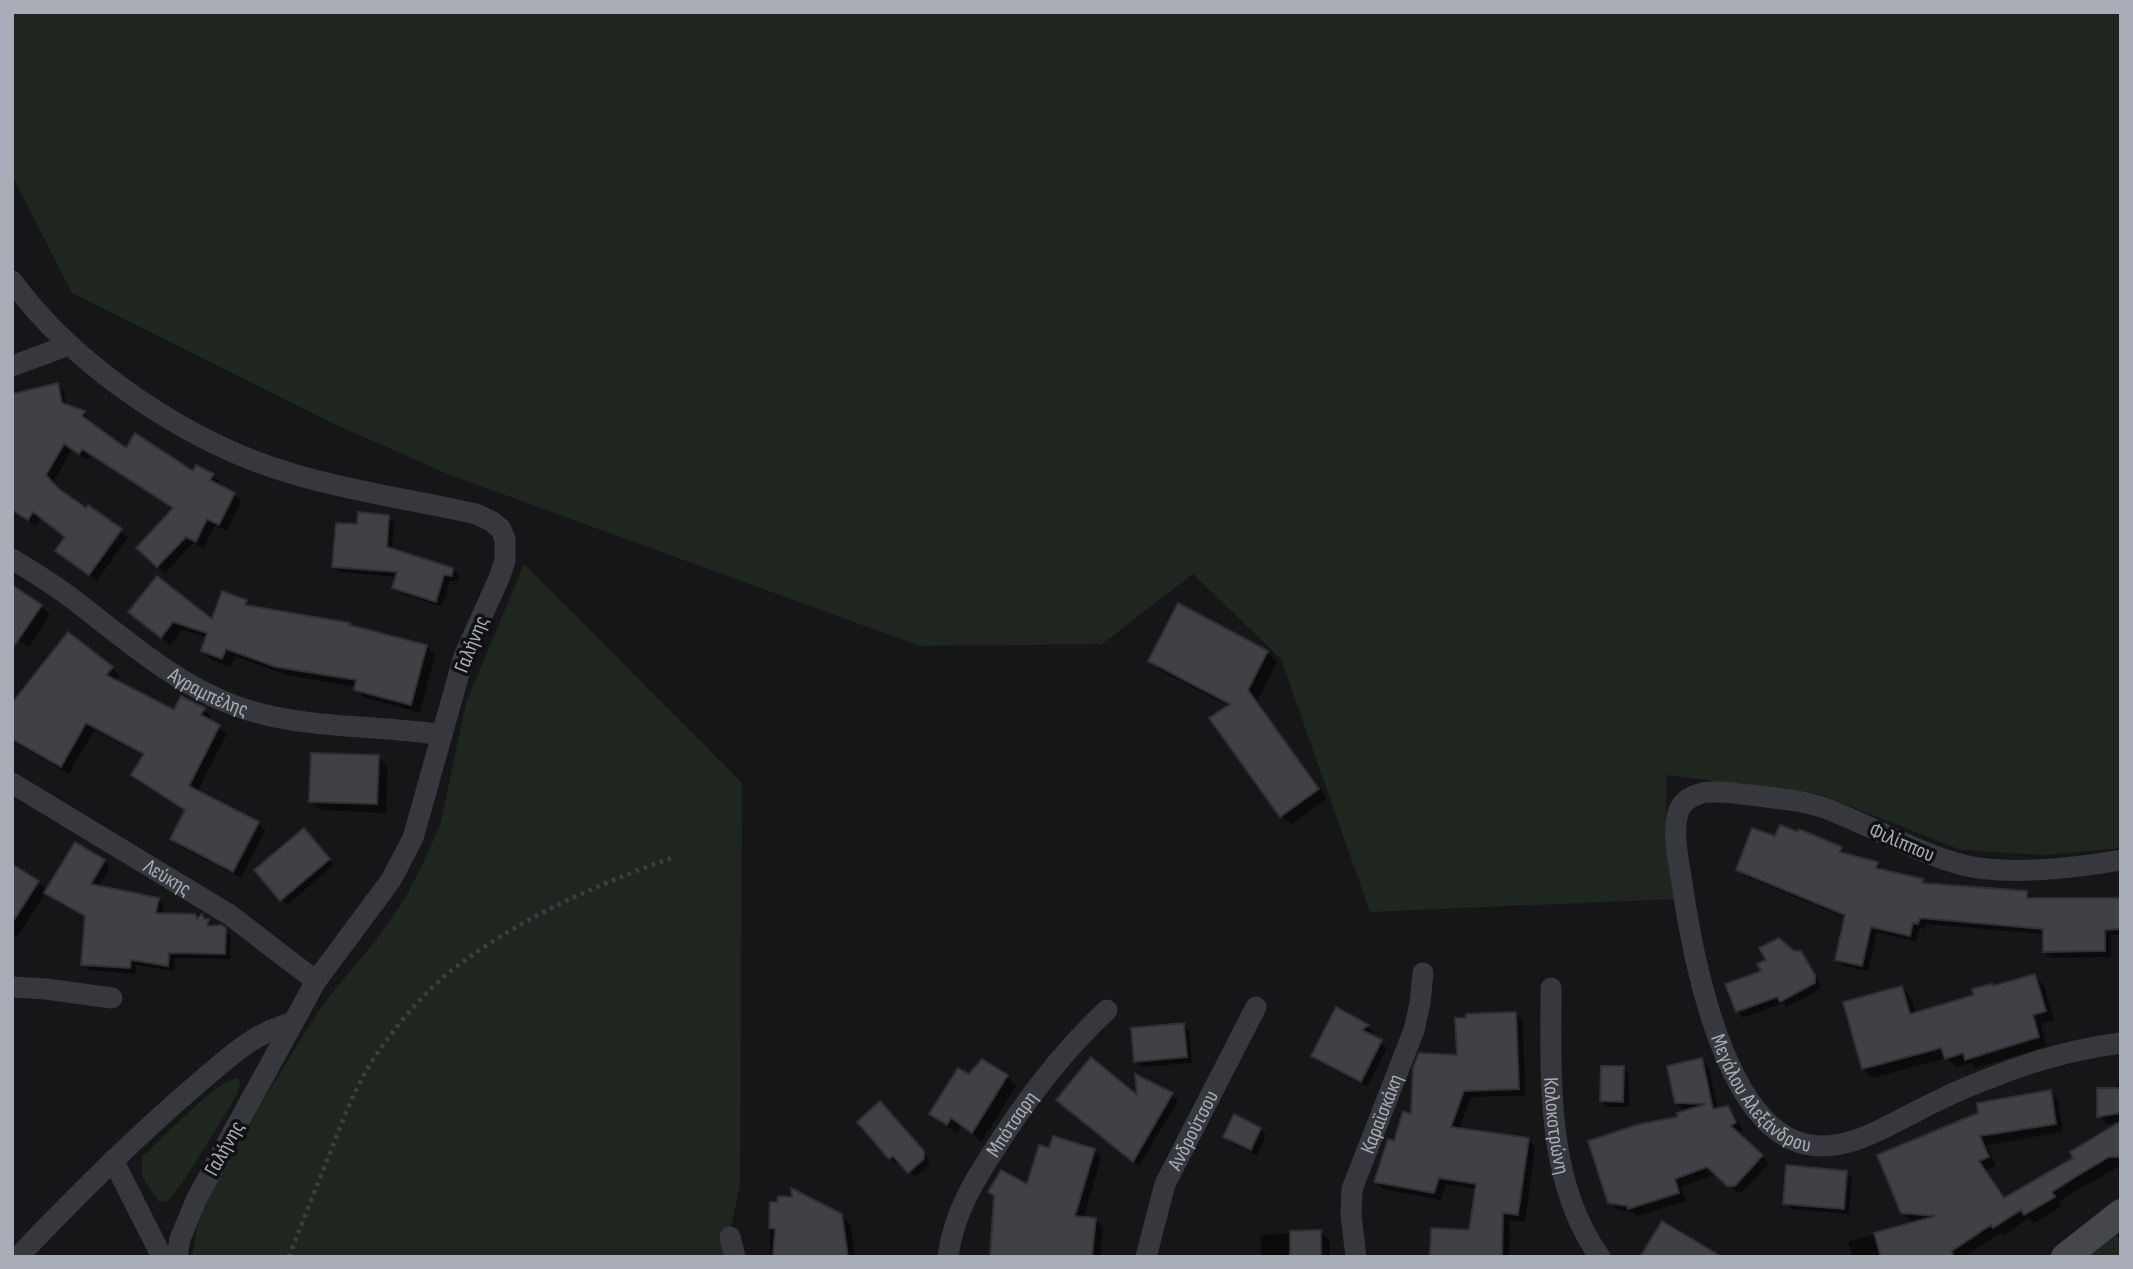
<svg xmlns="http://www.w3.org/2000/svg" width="2133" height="1269" viewBox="0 0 2133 1269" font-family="'Sofia Sans Condensed',sans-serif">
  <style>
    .green { fill: #1e261f }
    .shadow { fill: #0007 }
    .building { fill: #404145; stroke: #303034; stroke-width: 2 }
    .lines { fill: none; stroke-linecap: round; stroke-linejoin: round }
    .path { stroke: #3d3f44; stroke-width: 4.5; stroke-dasharray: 3.5 5; stroke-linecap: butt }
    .street { stroke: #37383d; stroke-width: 21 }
    .secondary { stroke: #45474d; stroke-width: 28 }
    .labels { text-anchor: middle; stroke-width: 7; stroke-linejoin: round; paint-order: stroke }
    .street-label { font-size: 21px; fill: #a8adb8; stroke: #111113 }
  </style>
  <rect width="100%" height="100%" fill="#161618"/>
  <path class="green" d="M12,12H2121V848L2044,855L1961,850L1819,794L1667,775L1666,819L1676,899L1370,912L1281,659L1193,574L1102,644L920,646L450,475L334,424L72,293L12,175Z
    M524,564L742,783L740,1184L732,1223L724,1234L730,1257H192L197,1228L206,1203L267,1094L321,1007L379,936L405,898L424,862L440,825L466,703Z
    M237,1078L240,1083L237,1095L185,1179L168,1201L159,1202L142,1176V1157C160,1141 217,1080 237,1078Z
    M2115,1234L2121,1240V1257H2087Z"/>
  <path class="shadow" d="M57,385L64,392L67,407L84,413L90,420L89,423L126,450L193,474L213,475L219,482L218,486L234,494L241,501L227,531L215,525L204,548L193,543L165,573L146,555L174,510L90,455L87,460L72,449L52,484L86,511L89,507L128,537L97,581L64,558L67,538L41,518L36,526L12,511V396Z
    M388,517L394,523L392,550L453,569L459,576L458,581H450L442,607L400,593L394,587L397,577L340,572L334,566L359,526Z
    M246,601L252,608L349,624L351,627L426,646L435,655L420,713L365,698L356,690V687L287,675L235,656L231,667L212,660L203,651L208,638L182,630L170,645L130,612L213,622Z
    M41,606L50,615L29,647L12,636Z
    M1179,606L1267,652L1277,662L1257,702L1327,798L1291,825L1282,816L1229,706L1159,670L1150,660Z
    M113,669L119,675L115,681L175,712L204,709L211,717L209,721L227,734L197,792L258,823L265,831L241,878L180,847L172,839L186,811L140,782L133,775L144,756L94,730L69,774L12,741V706L100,680L102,682Z
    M378,757L388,767L386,813L320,810L310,801Z
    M310,836L334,865L287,905L281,899Z
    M1777,838L1841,848L1847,855L1877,863L1883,871L1922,880L1927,885L2026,893L2033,900H2121V935H2111V957L2051,958L2044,951V934L1926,924L1925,929L1919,928L1916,942L1877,932L1868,971L1843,966L1837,960L1846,918L1745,876L1738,870Z
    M104,861L110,867L98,887L158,899L164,905L162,915L194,916L198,920L208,921L214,927L224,930L231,936L230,959L175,958L174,971L136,965L135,974L89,970L83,964L87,918L53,898L46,892L18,936L12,933V866L38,882L47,891Z
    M1800,952L1820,982V989L1787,1007L1783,1003L1743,1018L1737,1011L1768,960Z
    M2120,973H2121V1031L2120,1029Z
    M2034,976L2044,985L2054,1020L2041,1024L2047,1046L1976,1068L1971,1063L1956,1067L1946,1058L1873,1078L1864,1069L1846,1003L1902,988L1911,997L1916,1014L1976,996L1994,988Z
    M1337,1010L1368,1026L1374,1032L1369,1035L1387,1048L1367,1087L1319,1062L1313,1056Z
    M1515,1014L1523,1021L1525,1096L1471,1097L1459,1130L1528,1139L1535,1147L1525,1222L1510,1220L1509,1257H1431L1471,1232L1477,1189L1446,1184L1441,1200L1383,1189L1376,1181L1395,1143L1458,1057Z
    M1183,1025L1189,1031L1192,1063L1142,1067L1136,1061Z
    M1702,1060L1709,1068L1718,1110L1727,1108L1735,1116L1743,1130L1738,1134L1769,1163L1743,1192H1737L1716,1174L1681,1187L1686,1201L1637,1216L1634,1213L1618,1210L1610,1202L1686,1112L1676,1102Z
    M1623,1068L1629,1074V1107H1608L1602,1101Z
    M970,1076L1007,1077L1016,1086L982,1141L961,1126L957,1133L941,1123L931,1114Z
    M2116,1084H2121V1122L2107,1124L2099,1116L2116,1090Z
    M2050,1092L2058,1100L2063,1132L1987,1145L1996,1166L1986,1170L2006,1199L2075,1158L2121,1123V1165L2059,1201L2062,1206L2034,1223L2029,1218L2003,1236L2000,1233L1964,1257H1774L1852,1255L1848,1242L1914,1223L1902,1212L1879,1156Z
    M1172,1095L1178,1101L1139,1166L1064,1106Z
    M886,1110L929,1159V1165L915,1177L900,1161L896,1164L890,1158Z
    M1260,1129L1266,1135L1257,1155L1231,1143L1225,1137Z
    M1050,1150H1094L1101,1158L1083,1219L1095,1220L1103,1227L1100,1257H991Z
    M1846,1172L1852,1178L1849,1214L1791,1209L1785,1203Z
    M771,1204L841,1215L851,1225L855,1257H770Z
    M1321,1232L1330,1241V1257H1261L1260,1235Z"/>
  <path class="building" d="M58,383L62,403L85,411L82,416L126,448L135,433L193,471L196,465L214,474L210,480L235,493L219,525L207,519L196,542L186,537L157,567L136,548L173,508L82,449L79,454L64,444L46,475L59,489L86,508L88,505L122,529L89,575L55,551L65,537L33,512L28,520L12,510V394Z
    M358,512L389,515L387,547L453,568L452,576L444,575L436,602L392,588L397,572L332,567L336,523L357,524Z
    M157,576L212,619L222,591L247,600L245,605L350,623L349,625L427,645L411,705L354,690L356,680L276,667L226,649L222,659L201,651L207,633L173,622L161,638L128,612Z
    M12,585L42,605L12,649Z
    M1178,603L1268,651L1248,690L1319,789L1280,817L1209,718L1230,704L1148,661Z
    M68,632L113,667L106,675L174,710L181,696L205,708L201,715L220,725L189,786L259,822L233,872L170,839L185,810L131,775L144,754L86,723L61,767L12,739V703Z
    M311,753L379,755L377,804L309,802Z
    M1780,825L1798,832L1799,829L1842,847L1840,852L1878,862L1876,868L1923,879L1922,883L2027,891V898H2121V929L2105,930V951L2043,952V929L1920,918L1918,924L1913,923L1910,936L1871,927L1862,966L1835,960L1845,915L1736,870L1752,828L1775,836Z
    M304,828L330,859L280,901L254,870Z
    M75,842L105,860L91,884L159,898L156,913L195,914L197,919L202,914L204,919H209L207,926L221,925L226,928L225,954L169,953L168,966L131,960L130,968L81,965L85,916L44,893Z
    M12,864L39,881L12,923Z
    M1779,938L1794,951H1801L1815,975V983L1780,1002L1777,997L1736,1012L1725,984L1761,971L1757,964L1766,960L1759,948Z
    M2035,974L2046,1011L2033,1015L2039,1037L1965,1060L1963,1053L1945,1059L1941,1048L1862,1069L1843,1002L1902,986L1910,1014L1974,995L1972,989L1992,984L1993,986Z
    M1336,1007L1369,1025L1362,1030L1382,1040L1361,1082L1311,1056Z
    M1516,1012L1519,1089L1464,1091L1451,1127L1529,1138L1518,1215L1503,1213L1502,1257H1430L1431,1228L1469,1230L1476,1184L1439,1178L1434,1193L1374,1182L1388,1139L1394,1141L1403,1111L1411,1114L1413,1068L1419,1053L1457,1055L1455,1018H1466V1014Z
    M1184,1023L1187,1057L1134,1062L1131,1028Z
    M1091,1057L1137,1095L1135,1074L1173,1093L1133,1162L1056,1100Z
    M1702,1058L1713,1109L1728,1106L1736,1122L1731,1126L1763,1155L1735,1186H1727L1707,1167L1675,1179L1679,1193L1628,1209L1627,1206L1608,1203L1588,1141L1640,1124L1678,1117L1677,1113L1706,1104L1675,1103L1667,1066Z
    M982,1059L1008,1075L972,1133L951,1118L947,1125L929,1114L958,1068L969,1074Z
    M1601,1066H1624L1623,1102L1600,1101Z
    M2097,1088H2121V1113L2097,1117Z
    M2051,1090L2056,1124L1980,1136L1989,1157L1979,1161L2004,1198L2073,1158L2070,1152L2121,1121V1157H2109L2082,1173L2052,1192L2055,1197L2024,1215L2021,1210L1993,1228L1991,1225L1952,1251L1953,1257H1881L1874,1233L1935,1216L1901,1213L1877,1155L1978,1113L1977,1103Z
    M880,1101L924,1151V1159L908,1173L893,1156L889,1159L857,1122Z
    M1234,1114L1261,1128L1251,1150L1223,1137Z
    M1053,1136L1095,1149L1075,1216L1096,1218L1092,1257H990L994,1196L988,1192L1001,1170L1027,1184L1039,1145L1049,1148Z
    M1786,1165L1847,1171L1844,1209L1783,1204Z
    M791,1188L842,1214L848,1257H773L775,1229L769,1228L770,1202H777L778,1196L792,1197Z
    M1662,1221L1722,1257H1640Z
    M1321,1230V1257H1290V1231Z"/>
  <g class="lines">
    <path class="path" d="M289,1257C302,1222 316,1188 330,1153C341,1124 353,1093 369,1066C390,1032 425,990 457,966C522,917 598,884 674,857"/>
    <g class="street">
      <path d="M12,281C76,368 190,444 293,474C353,492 415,500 476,514L491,521L501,529L505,540V560L500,576L464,656L413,838L391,880L316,981L197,1198L180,1239L177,1257"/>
      <path d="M12,366L69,345"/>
      <path id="s1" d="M12,559C37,574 61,589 83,607C135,647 186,692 251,711C312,729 379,725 442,735"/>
      <path id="s2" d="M12,783L230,915L316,981"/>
      <path id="s3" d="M2121,860C2076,868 2007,876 1963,865C1917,853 1876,828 1832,811C1807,800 1778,799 1751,795C1735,794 1715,789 1699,794C1689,797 1681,803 1678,813C1672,835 1679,862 1682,883C1692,953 1723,1125 1805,1144C1845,1153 1881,1129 1915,1112C1938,1100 1961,1089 1985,1080C2028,1062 2075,1049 2121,1043"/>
      <path d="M12,987L46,989L112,998"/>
      <path id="s4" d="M1551,988C1551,1077 1545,1181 1600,1257"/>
      <path d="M113,1160L162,1257"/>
      <path d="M730,1237L735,1257"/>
      <path d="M18,1257C75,1197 133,1139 195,1086C226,1060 252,1033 292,1023"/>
      <path id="s5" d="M948,1257C953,1214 975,1179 998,1144C1030,1094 1064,1050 1107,1010"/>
      <path id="s6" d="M1146,1257L1165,1184L1256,1007"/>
      <path id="s7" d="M1356,1257L1351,1215L1352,1189L1414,1030L1420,1003L1423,973"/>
    </g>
    <path class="secondary" d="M2065,1257L2121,1213"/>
  </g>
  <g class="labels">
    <g class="street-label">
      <text transform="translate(471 644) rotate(-68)" y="7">Γαλήνης</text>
      <text dy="7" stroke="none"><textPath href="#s1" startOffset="238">Αγραμπέλης</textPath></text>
      <text transform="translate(1902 842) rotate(23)" y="7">Φιλίππου</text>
      <text dy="7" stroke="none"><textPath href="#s2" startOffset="182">Λεύκης</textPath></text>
      <text dy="7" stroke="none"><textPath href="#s3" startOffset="768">Μεγάλου Αλεξάνδρου</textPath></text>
      <text dy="7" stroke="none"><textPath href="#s7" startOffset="149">Καραϊσκάκη</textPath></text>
      <text dy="7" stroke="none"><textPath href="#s5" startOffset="149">Μπότσαρη</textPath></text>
      <text dy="7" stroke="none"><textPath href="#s4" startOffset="138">Κολοκοτρώνη</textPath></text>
      <text dy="7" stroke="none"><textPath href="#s6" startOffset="136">Ανδρούτσου</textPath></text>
      <text transform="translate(224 1148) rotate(-61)" y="7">Γαλήνης</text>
    </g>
  </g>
  <rect width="2133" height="1269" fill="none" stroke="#a8adb8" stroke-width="28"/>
</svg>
